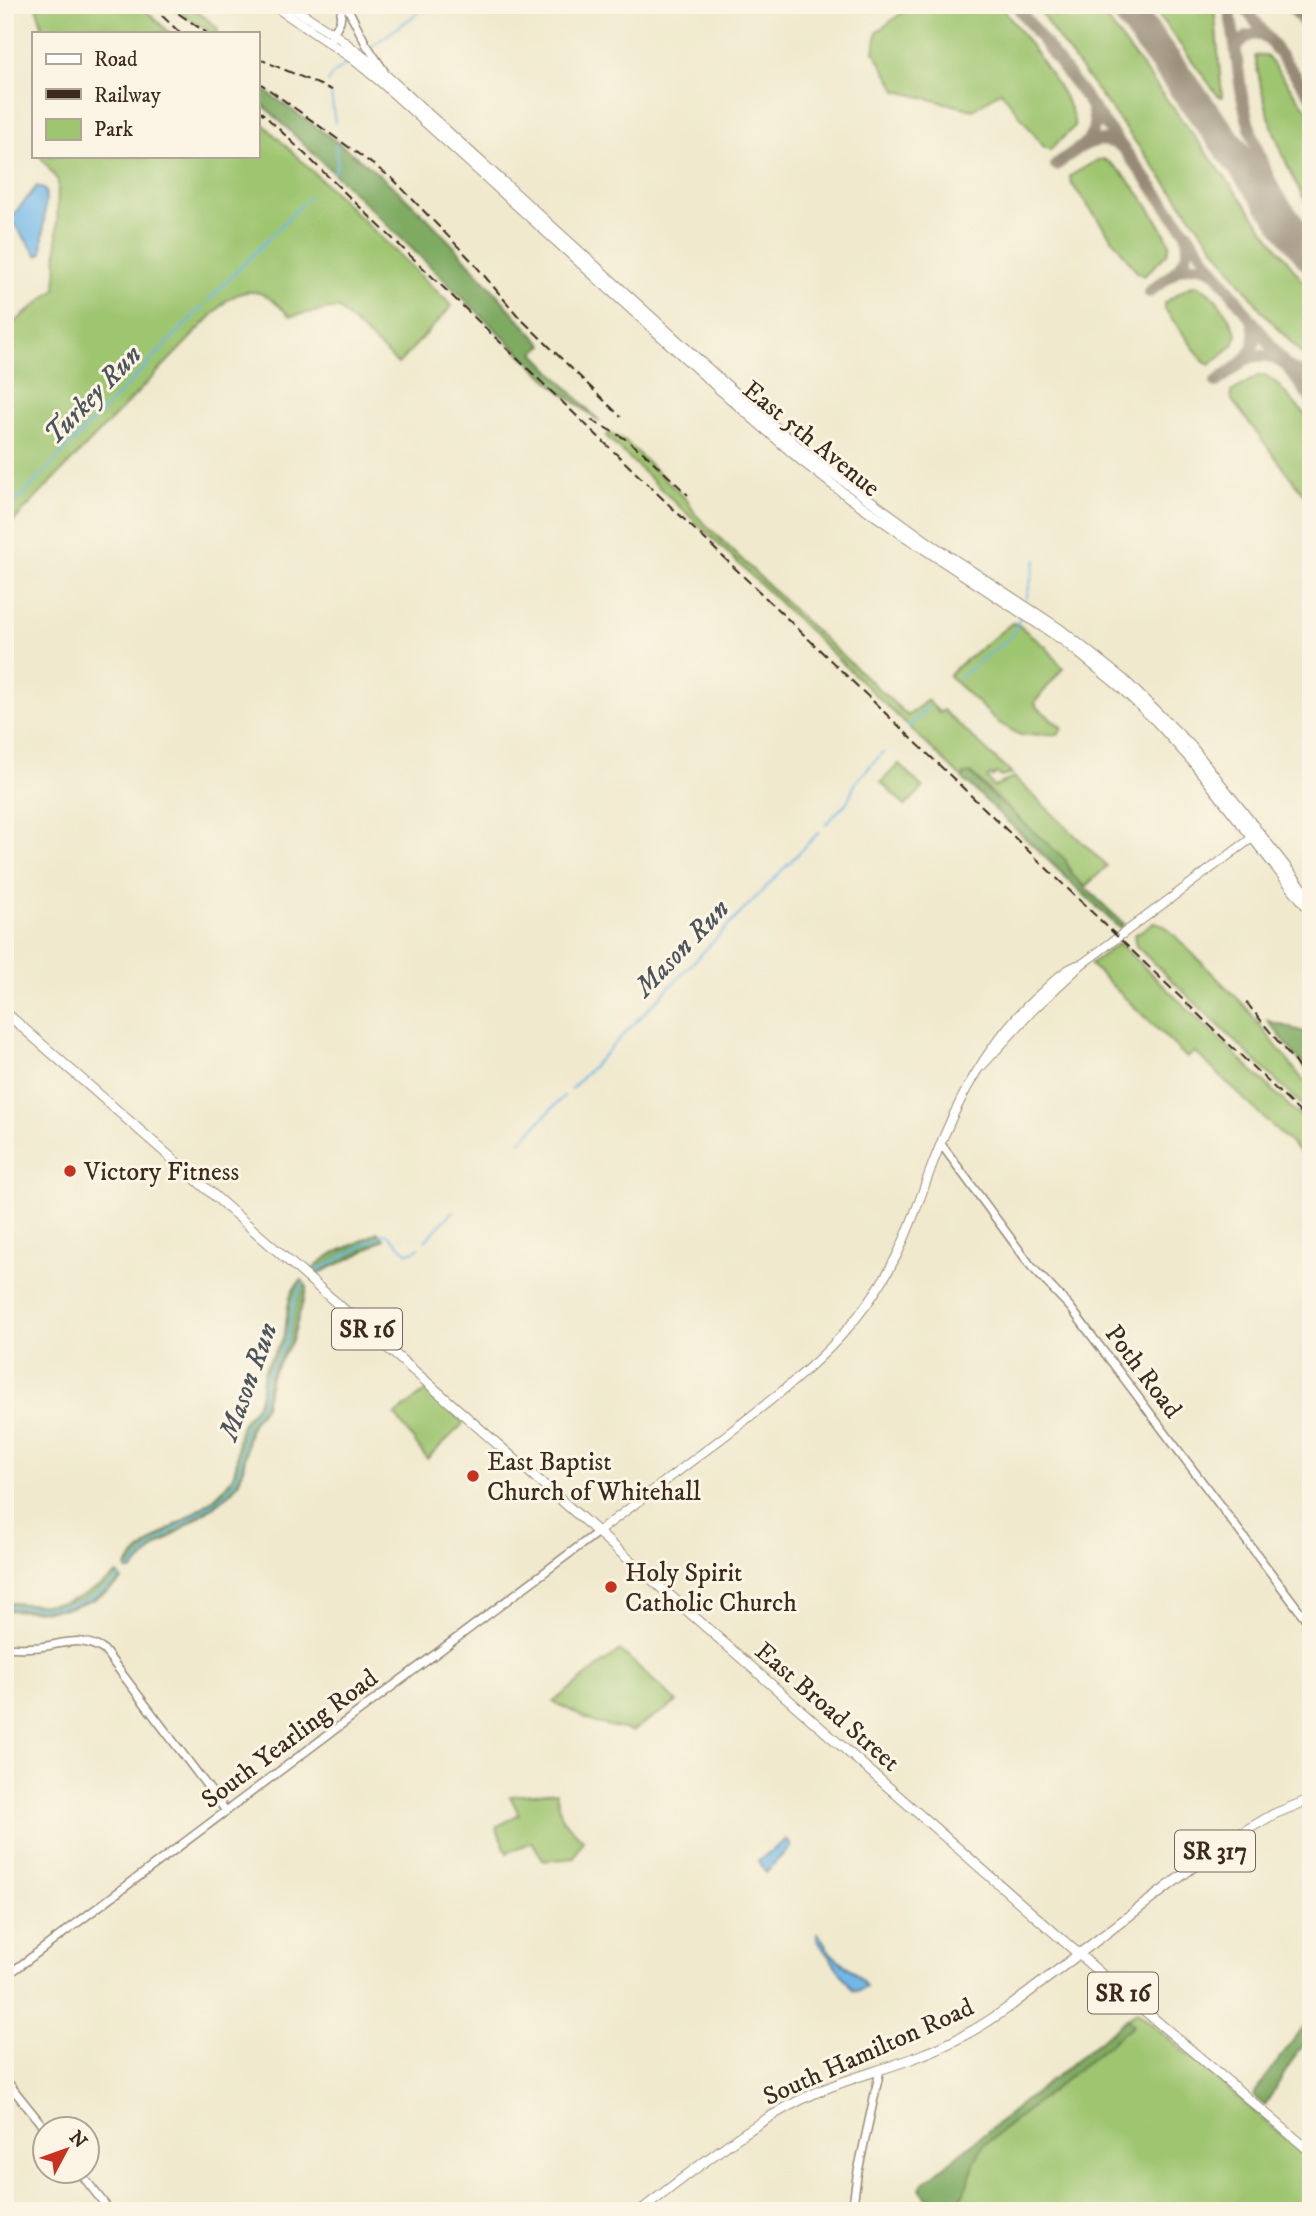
<svg xmlns="http://www.w3.org/2000/svg" width="1316" height="2216" viewBox="0 0 1316 2216" font-family="'IM FELL DW Pica',serif">
  <style>
    .green { fill: #9ec570; stroke: #6c7847; stroke-width: 2 }
    .forest { fill: #7eaa62; stroke: #5c6a40; stroke-width: 2 }
    .water { fill: #70b8e8; stroke: #567183; stroke-width: 2 }
    .lines { fill: none; stroke-linecap: round; stroke-linejoin: round }
    .stream { stroke: #70b8e8; stroke-width: 2 }
    .taxiway { stroke: #968a76; stroke-width: 12 }
    .runway { stroke: #968a76; stroke-width: 32 }
    .tertiary-casing { stroke: #968a76; stroke-width: 10 }
    .secondary-casing { stroke: #968a76; stroke-width: 10 }
    .primary-casing { stroke: #968a76; stroke-width: 11 }
    .tertiary { stroke: #fff; stroke-width: 7 }
    .secondary { stroke: #fff; stroke-width: 8 }
    .primary { stroke: #fff; stroke-width: 9 }
    .rail { stroke: #3b2a1e; stroke-width: 2; stroke-dasharray: 10 5; stroke-linecap: butt }
    .poi-dot { fill: #c8321e; stroke: #fcf5e5; stroke-width: 2.5 }
    .labels { text-anchor: middle; stroke-width: 6; stroke-linejoin: round; paint-order: stroke }
    .shield { fill: #fcf5e5; stroke: #75675a; stroke-width: 2 }
    .shield-label { font-size: 24px; font-weight: bold; fill: #3b2a1e }
    .street-label { font-size: 26px; fill: #3b2a1e; stroke: #fcf5e5 }
    .poi-label { font-size: 26px; fill: #3b2a1e; stroke: #fcf5e5; text-anchor: start }
    .water-label { font-size: 28px; font-style: italic; fill: #4b555b; stroke: #fcf5e5 }
  </style>
  <rect width="100%" height="100%" fill="#fcf5e5"/>
  <filter id="ink" filterUnits="userSpaceOnUse"><feTurbulence type="fractalNoise" baseFrequency=".0143" numOctaves="2"/><feDisplacementMap in="SourceGraphic" scale="14" xChannelSelector="R" yChannelSelector="G"/><feConvolveMatrix kernelMatrix="1 2 1 2 8 2 1 2 1" color-interpolation-filters="sRGB"/></filter>
  <filter id="wash" filterUnits="userSpaceOnUse"><feTurbulence type="fractalNoise" baseFrequency=".00686" numOctaves="4" result="noise"/><feDisplacementMap in="SourceGraphic" scale="28" xChannelSelector="R" yChannelSelector="G"/><feGaussianBlur stdDeviation="1.57" result="paint"/><feColorMatrix in="noise" values="0 0 0 0 0 0 0 0 0 0 0 0 0 0 0 0 0 1.4 0 .05"/><feComposite in="paint" operator="in"/></filter>
  <g filter="url(#wash)">
    <rect width="100%" height="100%" fill="#f0e9cd"/>
    <path class="green" d="M36,5H140L170,33H44Z
      M168,5H191L218,29L217,33L210,32Z
      M912,5H1000C1015,25 1080,106 1074,127L1050,150L1043,146L1001,91L973,110L897,91L874,51L877,32Z
      M1037,5H1096L1311,292V356L1301,353L1261,310L1051,29Z
      M1151,5H1214L1222,97H1219Z
      M1266,55L1311,115V211C1282,162 1264,112 1255,56Z
      M257,118L452,306L398,364L338,308L290,316C269,296 254,281 226,301L6,529L5,330L56,289L58,181L40,156H257Z
      M1103,159C1127,170 1159,220 1170,244L1167,254L1144,276L1137,272L1071,183L1070,176L1096,161Z
      M1196,285C1215,291 1229,317 1237,334L1233,345L1210,365L1204,362L1164,308V303L1187,288Z
      M1265,375L1275,382L1311,421V504L1232,400L1231,392L1258,376Z
      M608,433L625,441L688,501L695,514L810,626L908,716L927,700L940,713L943,710L1012,774L1001,777L997,773L992,777L990,775L987,778L994,787L1014,777L1107,866L1085,887L1072,875L1068,865L972,774H964L963,779L606,436Z
      M1012,623L1017,624L1046,647L1063,668L1035,702L1036,706L1062,728L1059,734L1020,735L999,723L949,676L956,668Z
      M899,764L923,788L905,806L881,782Z
      M1155,922L1164,925L1244,1005L1311,1090V1114L1136,946L1134,935Z
      M1119,943L1311,1127V1163L1195,1052L1187,1058L1090,964Z
      M427,1390L464,1423L427,1459L395,1415Z
      M620,1650L677,1702L632,1731L596,1723L553,1702Z
      M556,1792L562,1819L583,1840L574,1858L544,1861L532,1842L507,1853L496,1827L519,1814L510,1796Z
      M1137,2011L1311,2160V2211H947C972,2191 966,2169 983,2146L1132,2025L1127,2019Z"/>
    <path class="forest" d="M257,85C308,122 361,156 407,199C456,244 497,297 543,345L534,353L600,422L555,387L257,99Z
      M968,773L972,774L986,790L1065,859L1072,875L1124,924L1119,928L963,779L964,775Z
      M1268,1021L1311,1034V1075Z
      M377,1232L384,1239L359,1254L315,1275L312,1271C326,1251 358,1246 377,1232Z
      M302,1280L307,1287L292,1341L271,1376L265,1406L253,1422L249,1431L243,1470L238,1483L229,1495L155,1548L131,1571H128L126,1567C152,1530 212,1513 232,1477C240,1462 235,1446 240,1430C243,1418 251,1413 257,1404C263,1394 261,1383 264,1372C268,1358 280,1348 284,1335C289,1316 284,1294 302,1280Z
      M117,1574L122,1580C88,1612 49,1612 5,1610V1602C56,1608 76,1605 117,1574Z
      M1127,2019L1133,2025L983,2146C965,2171 972,2211 934,2211L920,2189L922,2184Z
      M1311,2021V2035L1297,2053L1265,2105L1253,2095L1297,2035Z"/>
    <path class="water" d="M37,186L45,190L46,193L42,253L38,256L10,219Z
      M787,1839L791,1846L766,1872L758,1861Z
      M817,1934C824,1938 824,1945 830,1952C842,1966 858,1970 866,1987L859,1991L853,1990L817,1940Z"/>
    <g class="lines">
      <path class="stream" d="M372,46L429,5
        M328,82L332,75L349,62
        M331,94L335,123
        M333,173L337,166L336,145
        M305,200L309,197
        M208,301L302,204
        M9,509L203,306
        M1026,599L1036,560
        M958,678L1008,639L1013,634L1020,618
        M908,727L928,707
        M825,825L847,802L856,782L883,752
        M571,1089L819,832
        M520,1142L564,1096
        M425,1241L453,1211
        M315,1272L386,1233L408,1253L413,1252L419,1247
        M128,1570L157,1542L224,1495L235,1481L240,1466L245,1427L262,1403L266,1378L287,1340L294,1301L303,1283
        M5,1606C33,1608 68,1610 93,1597C103,1592 111,1584 120,1577"/>
      <path class="taxiway" d="M1016,5L1311,399
        M1124,5L1125,8
        M1228,5C1235,35 1237,66 1242,96C1253,153 1279,204 1311,253
        M1243,5L1311,96
        M1291,5L1311,32
        M1236,47C1245,37 1254,29 1267,39
        M1083,146C1094,135 1097,123 1092,109
        M1056,165C1076,150 1095,131 1120,146
        M1177,270C1191,264 1203,264 1215,272
        M1149,292C1169,276 1195,264 1186,234
        M1245,360C1275,345 1284,373 1311,375
        M1216,382C1236,367 1263,353 1253,324"/>
      <path class="runway" d="M1123,5L1311,256"/>
    </g>
  </g>
  <g filter="url(#ink)">
    <g class="lines">
      <g class="tertiary-casing">
        <path id="tertiary" d="M346,5L366,44L384,71
          M329,42L340,21L342,5
          M941,1144L1031,1266L1070,1307L1311,1626
          M5,1647C17,1648 28,1648 39,1647C64,1644 81,1635 104,1650L226,1811
          M5,1977L598,1532
          M5,2079L46,2130
          M78,2170L110,2211
          M852,2211L857,2176L880,2070"/>
      </g>
      <g class="secondary-casing">
        <path id="secondary" d="M982,1066L1034,1009L1082,964L1256,835
          M598,1532C644,1497 691,1462 738,1426C803,1375 857,1333 896,1257C911,1227 921,1195 933,1163C957,1099 991,1036 1043,991C1054,981 1068,966 1082,964"/>
      </g>
      <g class="primary-casing">
        <path id="primary" d="M273,5L353,59L381,82L718,388L802,461L846,495L906,537L1064,641L1118,685L1157,722L1193,762L1311,912
          M289,5L338,37L380,70L723,382L809,456L929,543L1060,629L1123,679L1191,746L1311,899
          M5,1012L1099,1972L1311,2152
          M640,2211C696,2169 749,2123 813,2094C847,2078 884,2070 919,2056C952,2044 983,2026 1012,2005L1226,1842L1274,1814L1311,1799"/>
      </g>
      <use href="#tertiary" class="tertiary"/>
      <use href="#secondary" class="secondary"/>
      <use href="#primary" class="primary"/>
      <path class="rail" d="M151,5L180,33
        M166,5L207,33
        M257,58L332,90
        M257,81L393,179L471,260L518,316L621,417
        M257,108L1311,1123
        M591,420L624,438L644,453L688,495
        M1246,1002L1293,1060L1311,1086"/>
    </g>
  </g>
  <g class="poi-dot">
    <circle cx="70" cy="1171" r="7"/>
    <circle cx="473" cy="1476" r="7"/>
    <circle cx="611" cy="1587" r="7"/>
  </g>
  <g class="labels">
    <g class="shield">
      <rect x="332" y="1308.5" width="70" height="41" rx="5"/>
      <rect x="1175" y="1830.5" width="80" height="41" rx="5"/>
      <rect x="1088" y="1972.5" width="70" height="41" rx="5"/>
    </g>
    <g class="shield-label">
      <text x="367" y="1337">SR 16</text>
      <text x="1215" y="1859">SR 317</text>
      <text x="1123" y="2001">SR 16</text>
    </g>
    <g class="street-label">
      <text transform="translate(812 438) rotate(39)" y="9">East 5th Avenue</text>
      <text transform="translate(1144 1371) rotate(53)" y="9">Poth Road</text>
      <text transform="translate(828 1706) rotate(41)" y="9">East Broad Street</text>
      <text transform="translate(289 1738) rotate(-37)" y="9">South Yearling Road</text>
      <text transform="translate(868 2051) rotate(-24)" y="9">South Hamilton Road</text>
    </g>
    <g class="poi-label">
      <text x="84" y="1180">Victory Fitness</text>
      <text x="487" y="1470">East Baptist<tspan x="487" dy="30">Church of Whitehall</tspan></text>
      <text x="625" y="1581">Holy Spirit<tspan x="625" dy="30">Catholic Church</tspan></text>
    </g>
    <g class="water-label">
      <text transform="translate(92 394) rotate(-46)" y="10">Turkey Run</text>
      <text transform="translate(681 947) rotate(-46)" y="10">Mason Run</text>
      <text transform="translate(247 1381) rotate(-70)" y="10">Mason Run</text>
    </g>
  </g>
  <rect width="1316" height="2216" fill="none" stroke="#fcf5e5" stroke-width="28"/>
  <rect x="32" y="32" width="228" height="126" fill="#fcf5e5" stroke="#afa495" stroke-width="2"/>
  <rect x="46" y="54" width="35" height="10" fill="#ffffff" stroke="#afa495" stroke-width="2"/>
  <text x="94" y="66" font-size="21" fill="#3b2a1e">Road</text>
  <rect x="46" y="89" width="35" height="10" fill="#3b2a1e" stroke="#afa495" stroke-width="2"/>
  <text x="94" y="102" font-size="21" fill="#3b2a1e">Railway</text>
  <rect x="46" y="119" width="35" height="21" fill="#9ec570" stroke="#afa495" stroke-width="2"/>
  <text x="94" y="136" font-size="21" fill="#3b2a1e">Park</text>
  <g transform="translate(66 2150) rotate(49)"><circle r="33" fill="#fcf5e5" stroke="#afa495" stroke-width="2"/>
  <path d="M0-5L12 26L0 18L-12 26Z" fill="#c8321e"/>
  <text y="-10" font-size="19" font-weight="bold" text-anchor="middle" fill="#3b2a1e">N</text>
  </g>
</svg>
